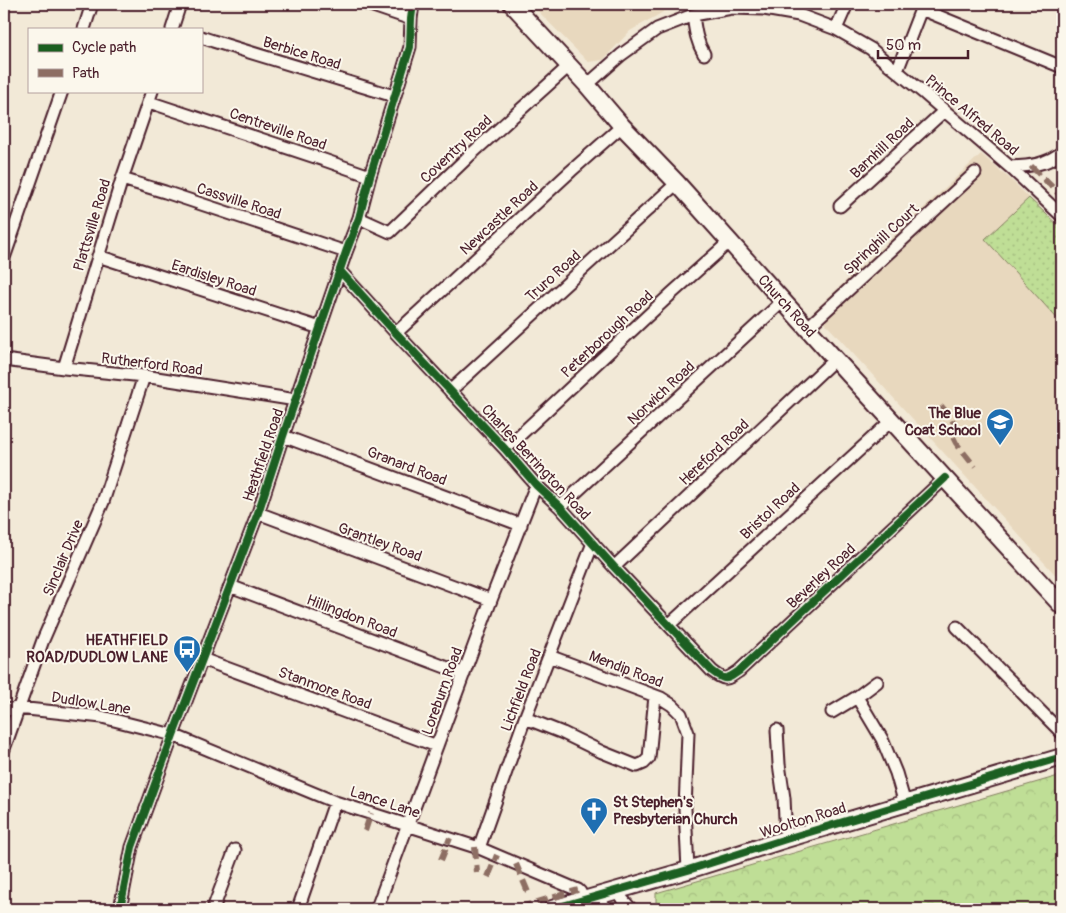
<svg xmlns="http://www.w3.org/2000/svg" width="1066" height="913" viewBox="0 0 1066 913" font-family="Pangolin,sans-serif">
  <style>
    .built { fill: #e8d8be }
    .grass { fill: url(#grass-dots); stroke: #847e60 }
    .park { fill: url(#park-crowns); stroke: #847e60 }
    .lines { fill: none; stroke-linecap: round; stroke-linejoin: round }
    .street-casing { stroke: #4a1f2b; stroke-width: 15 }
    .secondary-casing { stroke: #4a1f2b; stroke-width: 20 }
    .street { stroke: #fbf7ec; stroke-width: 11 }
    .secondary { stroke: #fbf7ec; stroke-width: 16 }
    .quiet { stroke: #8d6e63; stroke-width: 6; stroke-dasharray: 12 6; stroke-linecap: butt }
    .cycleway-casing { stroke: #fbf7ec; stroke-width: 11 }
    .cycleway { stroke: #1b5e20; stroke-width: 8 }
    .labels { text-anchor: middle; stroke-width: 4; stroke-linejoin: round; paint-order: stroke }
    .street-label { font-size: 15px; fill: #4a1f2b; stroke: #fbf7ec }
    .poi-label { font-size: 15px; font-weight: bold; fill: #4a1f2b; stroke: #fbf7ec; text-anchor: end }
  </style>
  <defs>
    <pattern id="grass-dots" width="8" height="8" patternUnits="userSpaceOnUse" patternTransform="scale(1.25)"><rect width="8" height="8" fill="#bfde96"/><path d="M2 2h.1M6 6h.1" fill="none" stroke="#a6be81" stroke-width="1.8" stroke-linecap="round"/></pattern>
    <pattern id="park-crowns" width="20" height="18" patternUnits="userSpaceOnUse" patternTransform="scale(1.25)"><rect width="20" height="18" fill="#bfde96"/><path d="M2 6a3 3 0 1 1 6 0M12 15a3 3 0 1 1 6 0" fill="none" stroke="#a6be81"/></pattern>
  </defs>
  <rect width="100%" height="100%" fill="#f2e9d7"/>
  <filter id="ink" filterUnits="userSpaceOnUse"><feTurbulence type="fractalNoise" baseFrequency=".02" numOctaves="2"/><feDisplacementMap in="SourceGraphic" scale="10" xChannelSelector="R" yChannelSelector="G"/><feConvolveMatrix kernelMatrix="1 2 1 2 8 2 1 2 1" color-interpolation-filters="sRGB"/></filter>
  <g filter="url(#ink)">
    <path class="built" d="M531,4H687L670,8L630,31L603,60L588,62Z
      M981,154L1010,179L1062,229V582L814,311Z"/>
    <path class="grass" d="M1029,198L1062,229V324L985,239Z"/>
    <path class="park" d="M1062,775V909H667L656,903V893Z"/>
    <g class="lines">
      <g class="street-casing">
        <path id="street" d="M367,4L411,19
          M921,9L1062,67
          M693,15C695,29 696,41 704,54
          M84,29L92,4
          M172,29L180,4
          M836,29L847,4
          M201,37L213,41L394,96
          M897,71L923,4
          M587,85L621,55L657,29L693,15L732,8L764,9L799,15L836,29L871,49L887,63L925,94L1010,167L1062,216
          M149,102L324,160L370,176
          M1010,167C1029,166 1047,165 1062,152
          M122,179L165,192L346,252
          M840,206L944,111
          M359,218L390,232L468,157L569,66
          M98,256L320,328
          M4,258L62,91
          M340,271L396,333L505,449L536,485L560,507L614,567L712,671C725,681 726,680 739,671L945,478
          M807,328L975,173
          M396,333L571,171L622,126
          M4,360L64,368L144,376L296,400
          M64,368L122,179L152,91
          M450,391L552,297L677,183
          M283,436L521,525
          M505,449L671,294L729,242
          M560,507L783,301
          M258,513L491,600
          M614,567L835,359
          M230,586L464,674
          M670,624L892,420
          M957,627L1062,733
          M549,656L661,698L672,705L681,714L688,733L685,809L688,870
          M202,659L437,746
          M857,697L882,739L896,773L905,804
          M4,710L18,708L102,717L173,735L335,802L479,848L578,890L580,892L584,900
          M832,712L857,697L877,682
          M525,718L563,733L602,752L637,766L644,763L649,758L655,696
          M777,730L779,764L784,798L786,839
          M4,749L43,640L103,502L144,376
          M479,848L525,718L593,543
          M618,890L622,899L631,909
          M598,896L604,909
          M120,909L132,847L173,735L258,513L283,436L346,252L359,218L370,176L410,47L411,19L413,4
          M213,909L235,850
          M298,909L335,802
          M378,909V905L491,600L536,485"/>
      </g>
      <g class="secondary-casing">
        <path id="secondary" d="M512,4L587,85L622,126L677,183L835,359L1062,606
          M552,909L688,870L786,839L1062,757"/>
      </g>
      <use href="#street" class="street"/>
      <use href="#secondary" class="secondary"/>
      <path class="quiet" d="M1031,166L1062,197
        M941,406L951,418L954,423L953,437L956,443L975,467
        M365,831L371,813
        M475,847L477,873
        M441,860L450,838
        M516,864L528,892
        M488,877L497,855
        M521,909V907L578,890"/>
      <g class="cycleway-casing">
        <path id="cycleway" d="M340,271L396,333L505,449L536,485L560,507L614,567L712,671C725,681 726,680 739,671L945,478
          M120,909L132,847L173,735L258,513L283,436L346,252L359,218L370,176L410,47L411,19L413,4
          M552,909L688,870L786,839L1062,757"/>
      </g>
      <use href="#cycleway" class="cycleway"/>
    </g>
  </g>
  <defs>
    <g id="school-pin" transform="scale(1.4375)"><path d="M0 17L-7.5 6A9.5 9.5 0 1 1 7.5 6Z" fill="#1f6fb2" stroke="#fbf7ec"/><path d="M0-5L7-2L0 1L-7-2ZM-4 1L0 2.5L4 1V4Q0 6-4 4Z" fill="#fff"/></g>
    <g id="bus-pin" transform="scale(1.4375)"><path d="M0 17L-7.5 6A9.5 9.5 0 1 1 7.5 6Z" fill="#1f6fb2" stroke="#fbf7ec"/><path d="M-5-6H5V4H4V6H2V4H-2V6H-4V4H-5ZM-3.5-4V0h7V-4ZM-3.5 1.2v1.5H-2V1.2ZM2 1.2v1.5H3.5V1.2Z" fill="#fff"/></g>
    <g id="church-pin" transform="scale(1.4375)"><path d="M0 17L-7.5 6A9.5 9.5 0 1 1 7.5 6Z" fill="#1f6fb2" stroke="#fbf7ec"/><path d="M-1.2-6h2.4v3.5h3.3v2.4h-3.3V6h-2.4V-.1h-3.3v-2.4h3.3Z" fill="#fff"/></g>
  </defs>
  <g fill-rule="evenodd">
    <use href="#school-pin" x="1000" y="422"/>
    <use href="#bus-pin" x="187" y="649"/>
    <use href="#church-pin" x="594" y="811"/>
  </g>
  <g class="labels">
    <g class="street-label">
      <text transform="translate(302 53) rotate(17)" y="5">Berbice Road</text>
      <text transform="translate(972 115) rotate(40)" y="5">Prince Alfred Road</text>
      <text transform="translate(278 129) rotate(19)" y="5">Centreville Road</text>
      <text transform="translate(882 148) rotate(-43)" y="5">Barnhill Road</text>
      <text transform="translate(456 149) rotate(-43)" y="5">Coventry Road</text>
      <text transform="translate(239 201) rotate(18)" y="5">Cassville Road</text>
      <text transform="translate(499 218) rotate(-43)" y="5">Newcastle Road</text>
      <text transform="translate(92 225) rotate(-73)" y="5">Plattsville Road</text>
      <text transform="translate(881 239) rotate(-43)" y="5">Springhill Court</text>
      <text transform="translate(553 276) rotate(-42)" y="5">Truro Road</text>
      <text transform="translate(214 278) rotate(18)" y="5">Eardisley Road</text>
      <text transform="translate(787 306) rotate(48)" y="5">Church Road</text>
      <text transform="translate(607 334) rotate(-43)" y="5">Peterborough Road</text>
      <text transform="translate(152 364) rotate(7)" y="5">Rutherford Road</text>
      <text transform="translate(661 393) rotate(-43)" y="5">Norwich Road</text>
      <text transform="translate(714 452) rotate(-43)" y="5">Hereford Road</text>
      <text transform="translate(263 455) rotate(-71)" y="5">Heathfield Road</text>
      <text transform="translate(536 462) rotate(47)" y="5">Charles Berrington Road</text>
      <text transform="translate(407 466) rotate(21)" y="5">Granard Road</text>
      <text transform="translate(770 511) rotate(-43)" y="5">Bristol Road</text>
      <text transform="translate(380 542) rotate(20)" y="5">Grantley Road</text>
      <text transform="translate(63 558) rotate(-67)" y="5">Sinclair Drive</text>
      <text transform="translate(821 576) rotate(-43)" y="5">Beverley Road</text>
      <text transform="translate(352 616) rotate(21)" y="5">Hillingdon Road</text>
      <text transform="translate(626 669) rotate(21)" y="5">Mendip Road</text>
      <text transform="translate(325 688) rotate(20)" y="5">Stanmore Road</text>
      <text transform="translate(521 690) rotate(-69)" y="5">Lichfield Road</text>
      <text transform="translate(442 691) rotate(-70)" y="5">Loreburn Road</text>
      <text transform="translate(91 703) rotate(9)" y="5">Dudlow Lane</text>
      <text transform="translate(385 802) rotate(18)" y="5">Lance Lane</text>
      <text transform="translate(803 820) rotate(-17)" y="5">Woolton Road</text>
    </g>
    <g class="poi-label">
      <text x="981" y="418">The Blue<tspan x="981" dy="17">Coat School</tspan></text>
      <text x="168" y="645">HEATHFIELD<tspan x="168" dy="17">ROAD/DUDLOW LANE</tspan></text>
      <text x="613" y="807" text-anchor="start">St Stephen's<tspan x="613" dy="17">Presbyterian Church</tspan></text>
    </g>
  </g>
  <rect width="1066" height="913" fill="none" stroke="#fbf7ec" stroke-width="20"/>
  <rect x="10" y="10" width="1046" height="893" fill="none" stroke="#4a1f2b" stroke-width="2" filter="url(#ink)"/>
  <rect x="28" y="28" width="175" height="65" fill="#fbf7ec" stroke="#b4a19f"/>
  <rect x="38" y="44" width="25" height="8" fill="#1b5e20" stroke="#b4a19f"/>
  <text x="72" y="52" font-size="15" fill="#4a1f2b">Cycle path</text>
  <rect x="38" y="69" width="25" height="8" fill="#8d6e63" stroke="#b4a19f"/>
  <text x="72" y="78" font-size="15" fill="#4a1f2b">Path</text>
  <path d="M878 50v8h90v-8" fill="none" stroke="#4a1f2b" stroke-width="2.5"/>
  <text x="886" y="50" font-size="15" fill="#4a1f2b" stroke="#fbf7ec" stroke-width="4" paint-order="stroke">50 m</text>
</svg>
